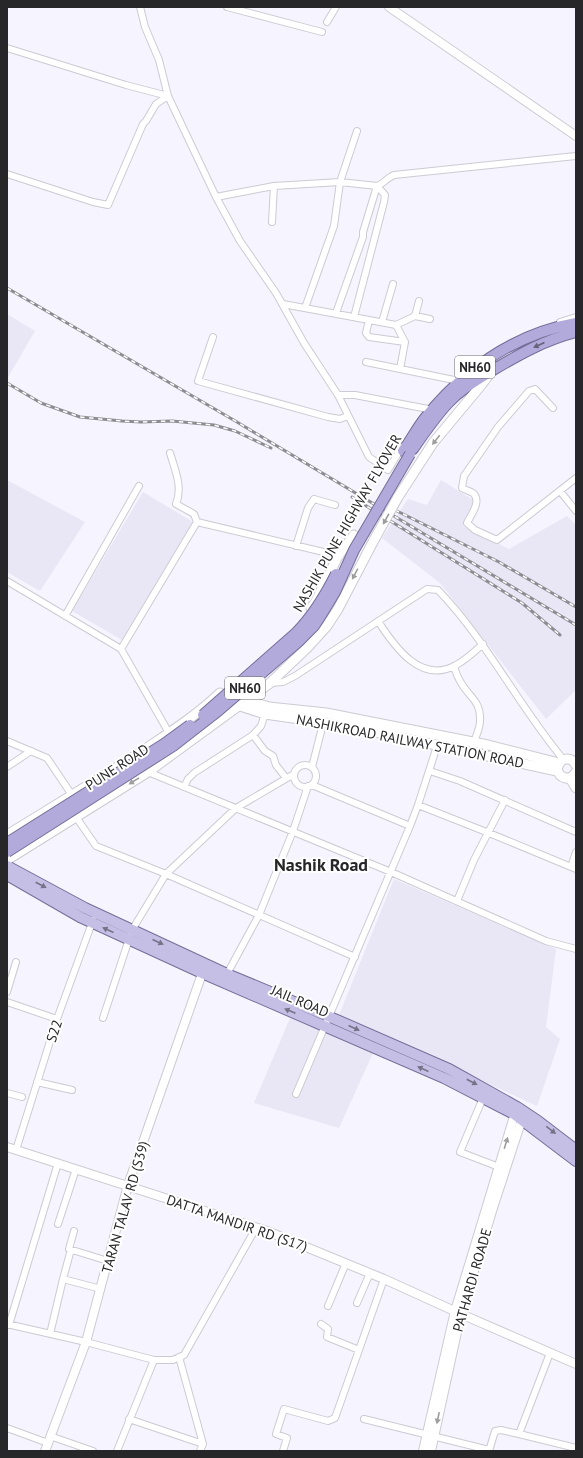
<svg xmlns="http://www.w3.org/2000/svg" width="583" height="1458" viewBox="0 0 583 1458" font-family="'PT Sans',sans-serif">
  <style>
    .built { fill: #e9e6f6 }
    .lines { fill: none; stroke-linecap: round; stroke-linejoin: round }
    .minor-casing { stroke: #cccbd3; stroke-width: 8 }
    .tertiary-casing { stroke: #cccbd3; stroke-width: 10 }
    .secondary-casing { stroke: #cccbd3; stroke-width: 11 }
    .primary-casing { stroke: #766e98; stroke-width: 12 }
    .trunk-casing { stroke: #766e98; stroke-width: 12 }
    .minor { stroke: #fff; stroke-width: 6 }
    .tertiary { stroke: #fff; stroke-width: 8 }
    .secondary { stroke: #fff; stroke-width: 9 }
    .primary { stroke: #c6bfe5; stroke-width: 10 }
    .trunk { stroke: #b3aadc; stroke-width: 10 }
    .rail-casing { stroke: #8d8c92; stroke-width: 3 }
    .rail { stroke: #fff; stroke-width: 1.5; stroke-dasharray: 4.5; stroke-linecap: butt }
    .secondary-bridge-casing { stroke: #cccbd3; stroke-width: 11; stroke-linecap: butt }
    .trunk-bridge-casing { stroke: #766e98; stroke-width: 12; stroke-linecap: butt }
    .secondary-bridge { stroke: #fff; stroke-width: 9 }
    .trunk-bridge { stroke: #b3aadc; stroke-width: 10 }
    .oneway { fill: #66627a }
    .oneway2 { fill: #9e9e9f }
    .oneway3 { fill: #767388 }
    .labels { text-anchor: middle; stroke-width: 4; stroke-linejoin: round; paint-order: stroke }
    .shield { fill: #fff; stroke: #68686a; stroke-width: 1 }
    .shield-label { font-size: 13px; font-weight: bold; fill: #27272a }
    .street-label { font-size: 14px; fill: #27272a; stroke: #fff }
    .district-label { font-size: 18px; font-weight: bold; fill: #27272a; stroke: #fff }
  </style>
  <rect width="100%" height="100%" fill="#f6f4fe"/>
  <path class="built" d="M7,314L35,331L7,379Z
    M7,480L85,522L40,591L7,572Z
    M441,480L475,501L463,526L509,549L567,516L576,525V690L546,719L440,583L382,538L408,499L427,505Z
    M143,492L193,522L122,640L72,611Z
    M394,879L556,949L546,1027L560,1039L537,1106L339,1015Z
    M290,1018L373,1053L339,1128L254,1103Z"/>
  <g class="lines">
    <g class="minor-casing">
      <path id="minor" d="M140,7L145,27L159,60L168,96L216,197L240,241L276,293L304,343L338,395L369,457L388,470L402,447
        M227,7L322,32
        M327,22L336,7
        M7,48L126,85L168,96
        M7,174L93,202L108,205L143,124L146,121L156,104L168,96
        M216,197L274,186L340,182L377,186C383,184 387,178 394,175L576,156
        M272,222L274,186
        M283,304L369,320L366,333L369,337L405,342L400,369
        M305,308L334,226L340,182L357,131
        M336,313L363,237V232L377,186L385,195L384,202L354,317
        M415,316L430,319
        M369,320L396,325L415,316L419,301
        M382,322L393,284
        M560,322L576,317
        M396,325L405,342
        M213,337L198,381L328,417L340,419L348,416
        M366,362L454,380
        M338,395H355L428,409
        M553,408L535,389L529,391L498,427L464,476L462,488C465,490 470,491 473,493C482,501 471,515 467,523L475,530L497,540L576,478
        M170,453C175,470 183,487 176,504L194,514L197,522
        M560,491L576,511
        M296,546L308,508L314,499L335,505
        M7,581L121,649
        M65,616L139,486
        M378,621C394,646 421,685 456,665C466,660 474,652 483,644
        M454,666C456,674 459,680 463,686C472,699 481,703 480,721C480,728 476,736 474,742
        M270,683L283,682L295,676L427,589L438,590C487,641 518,705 563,759
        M169,733L121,649L197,522L332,554
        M253,735L265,751L273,756L276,765L286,778
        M7,741L47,758L72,795
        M294 776a11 11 0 1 1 22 0a11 11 0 1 1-22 0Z
        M7,767L31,751
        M312,767L324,720
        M430,771L460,781L576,832
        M148,772L391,872L546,941L576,949
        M294,774L236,808L166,874L355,957
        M312,785L410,826
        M184,787L188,779L194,773L253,735L261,726L265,714
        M418,805L489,833L576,869
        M76,817L96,846L166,874L132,930L103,1018
        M571,867L576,852
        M457,901L474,860L505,800
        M227,974L259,915L293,831L308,786
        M7,992L16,962
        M7,1002L57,1019
        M37,1082L72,1090
        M7,1093L22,1097
        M296,1094L410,826L418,805L438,743
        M483,1098L460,1152L499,1167
        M16,1150L57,1019L93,920
        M58,1224L76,1169
        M74,1231L69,1249L108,1261
        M63,1279L70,1253
        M357,1303L370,1273
        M328,1306L346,1263
        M7,1324L86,1342L154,1360H173L184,1355L256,1228
        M321,1324L328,1329L327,1337L359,1350
        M9,1325L58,1163
        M50,1334L63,1279L101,1289
        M550,1353L519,1434L576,1448
        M179,1357L203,1444L200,1451
        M129,1419L203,1444
        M364,1419L489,1450
        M7,1428L48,1443
        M50,1436L93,1451
        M117,1451L154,1360
        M283,1451L287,1438L276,1434L284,1409L328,1421L335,1418L384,1279
        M489,1451L495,1431L501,1430L519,1434"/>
    </g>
    <g class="tertiary-casing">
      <path id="tertiary" d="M389,7L576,136
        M7,1147L267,1231L384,1279L461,1314L576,1364
        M45,1451L86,1342L128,1185L204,968
        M423,1451L455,1311L516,1110
        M431,1451L461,1314L492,1211L523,1116"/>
    </g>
    <g class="secondary-casing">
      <path id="secondary" d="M398,497L433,443L482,384L491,372
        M311,608L316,601L338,556L354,535
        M242,699L269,707L326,713L488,745L559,763
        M234,704L265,714L348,726L557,771
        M576,765C573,759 567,757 561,761L557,768C559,779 570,782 576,772
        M570,778L576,788
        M7,835C54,806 101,778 147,748C172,731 198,714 220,693
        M7,860L148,772L270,683L307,648L327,626L338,609L374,540"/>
    </g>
    <g class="primary-casing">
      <path id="primary" d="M7,866L85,908L227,974L330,1017L449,1069L517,1107L538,1121L576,1150
        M7,875L80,917L202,973L444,1078L514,1114L576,1161"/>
    </g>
    <g class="trunk-casing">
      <path id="trunk" d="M413,449C424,433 435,417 448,403C461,389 477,380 493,370C520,354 545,340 576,332
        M403,451C411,440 417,428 425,418C464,370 514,334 576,323"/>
    </g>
    <use href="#minor" class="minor"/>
    <use href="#tertiary" class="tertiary"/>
    <use href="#secondary" class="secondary"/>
    <use href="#primary" class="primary"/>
    <use href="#trunk" class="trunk"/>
    <g class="rail-casing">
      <path id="rail" d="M7,288L237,422L576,625
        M7,383L41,403L80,417L122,421L141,422L172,421L214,425L235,431L271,448
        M352,497L522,603L560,635
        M395,510L499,562L576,607"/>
    </g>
    <use href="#rail" class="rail"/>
    <g class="secondary-bridge-casing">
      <path id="secondary-bridge" d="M374,540L398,497"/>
    </g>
    <g class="trunk-bridge-casing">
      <path id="trunk-bridge" d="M203,715L296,633C313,616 325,596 336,574
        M7,843L164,744L190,725
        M7,852L173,746L218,711L298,642L314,626L326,607L335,592L354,550L410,454"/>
    </g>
    <use href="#secondary-bridge" class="secondary-bridge"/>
    <use href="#trunk-bridge" class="trunk-bridge"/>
  </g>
  <defs><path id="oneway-solid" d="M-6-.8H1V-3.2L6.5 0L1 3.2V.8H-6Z"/></defs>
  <use class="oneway" href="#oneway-solid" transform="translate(539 345) rotate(156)"/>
  <g class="oneway2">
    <use href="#oneway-solid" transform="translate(436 440) rotate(128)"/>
    <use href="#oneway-solid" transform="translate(386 519) rotate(119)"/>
    <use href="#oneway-solid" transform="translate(355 574) rotate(118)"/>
    <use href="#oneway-solid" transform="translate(134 781) rotate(148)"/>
    <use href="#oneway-solid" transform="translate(506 1143) rotate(-73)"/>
    <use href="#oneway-solid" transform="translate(438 1418) rotate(102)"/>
  </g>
  <g class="oneway3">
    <use href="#oneway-solid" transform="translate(41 885) rotate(28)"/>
    <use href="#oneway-solid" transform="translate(108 930) rotate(-156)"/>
    <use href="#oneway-solid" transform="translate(158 942) rotate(25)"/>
    <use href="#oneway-solid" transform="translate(290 1011) rotate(-157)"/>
    <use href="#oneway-solid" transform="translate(354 1028) rotate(24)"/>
    <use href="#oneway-solid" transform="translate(423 1069) rotate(-156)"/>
    <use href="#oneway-solid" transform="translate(472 1082) rotate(28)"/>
    <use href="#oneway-solid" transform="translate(551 1130) rotate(38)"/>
  </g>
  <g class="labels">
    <g class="shield">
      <rect x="455" y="356" width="40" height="22" rx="3"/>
      <rect x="225" y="677" width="40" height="22" rx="3"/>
    </g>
    <g class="shield-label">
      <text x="475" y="372">NH60</text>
      <text x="245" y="693">NH60</text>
    </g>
    <g class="street-label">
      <text transform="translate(347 523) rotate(-60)" y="5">NASHIK PUNE HIGHWAY FLYOVER</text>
      <text transform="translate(410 741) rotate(11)" y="5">NASHIKROAD RAILWAY STATION ROAD</text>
      <text transform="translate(117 767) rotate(-33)" y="5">PUNE ROAD</text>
      <text transform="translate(300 1001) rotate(23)" y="5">JAIL ROAD</text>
      <text transform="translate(54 1031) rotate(-72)" y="5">S22</text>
      <text transform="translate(125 1207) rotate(-74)" y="5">TARAN TALAV RD (S39)</text>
      <text transform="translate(237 1223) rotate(19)" y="5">DATTA MANDIR RD (S17)</text>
      <text transform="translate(472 1280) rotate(-74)" y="5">PATHARDI ROADE</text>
    </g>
    <g class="district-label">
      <text x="321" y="871">Nashik Road</text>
    </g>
  </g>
  <rect width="583" height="1458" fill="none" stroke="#27272a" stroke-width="16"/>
</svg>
